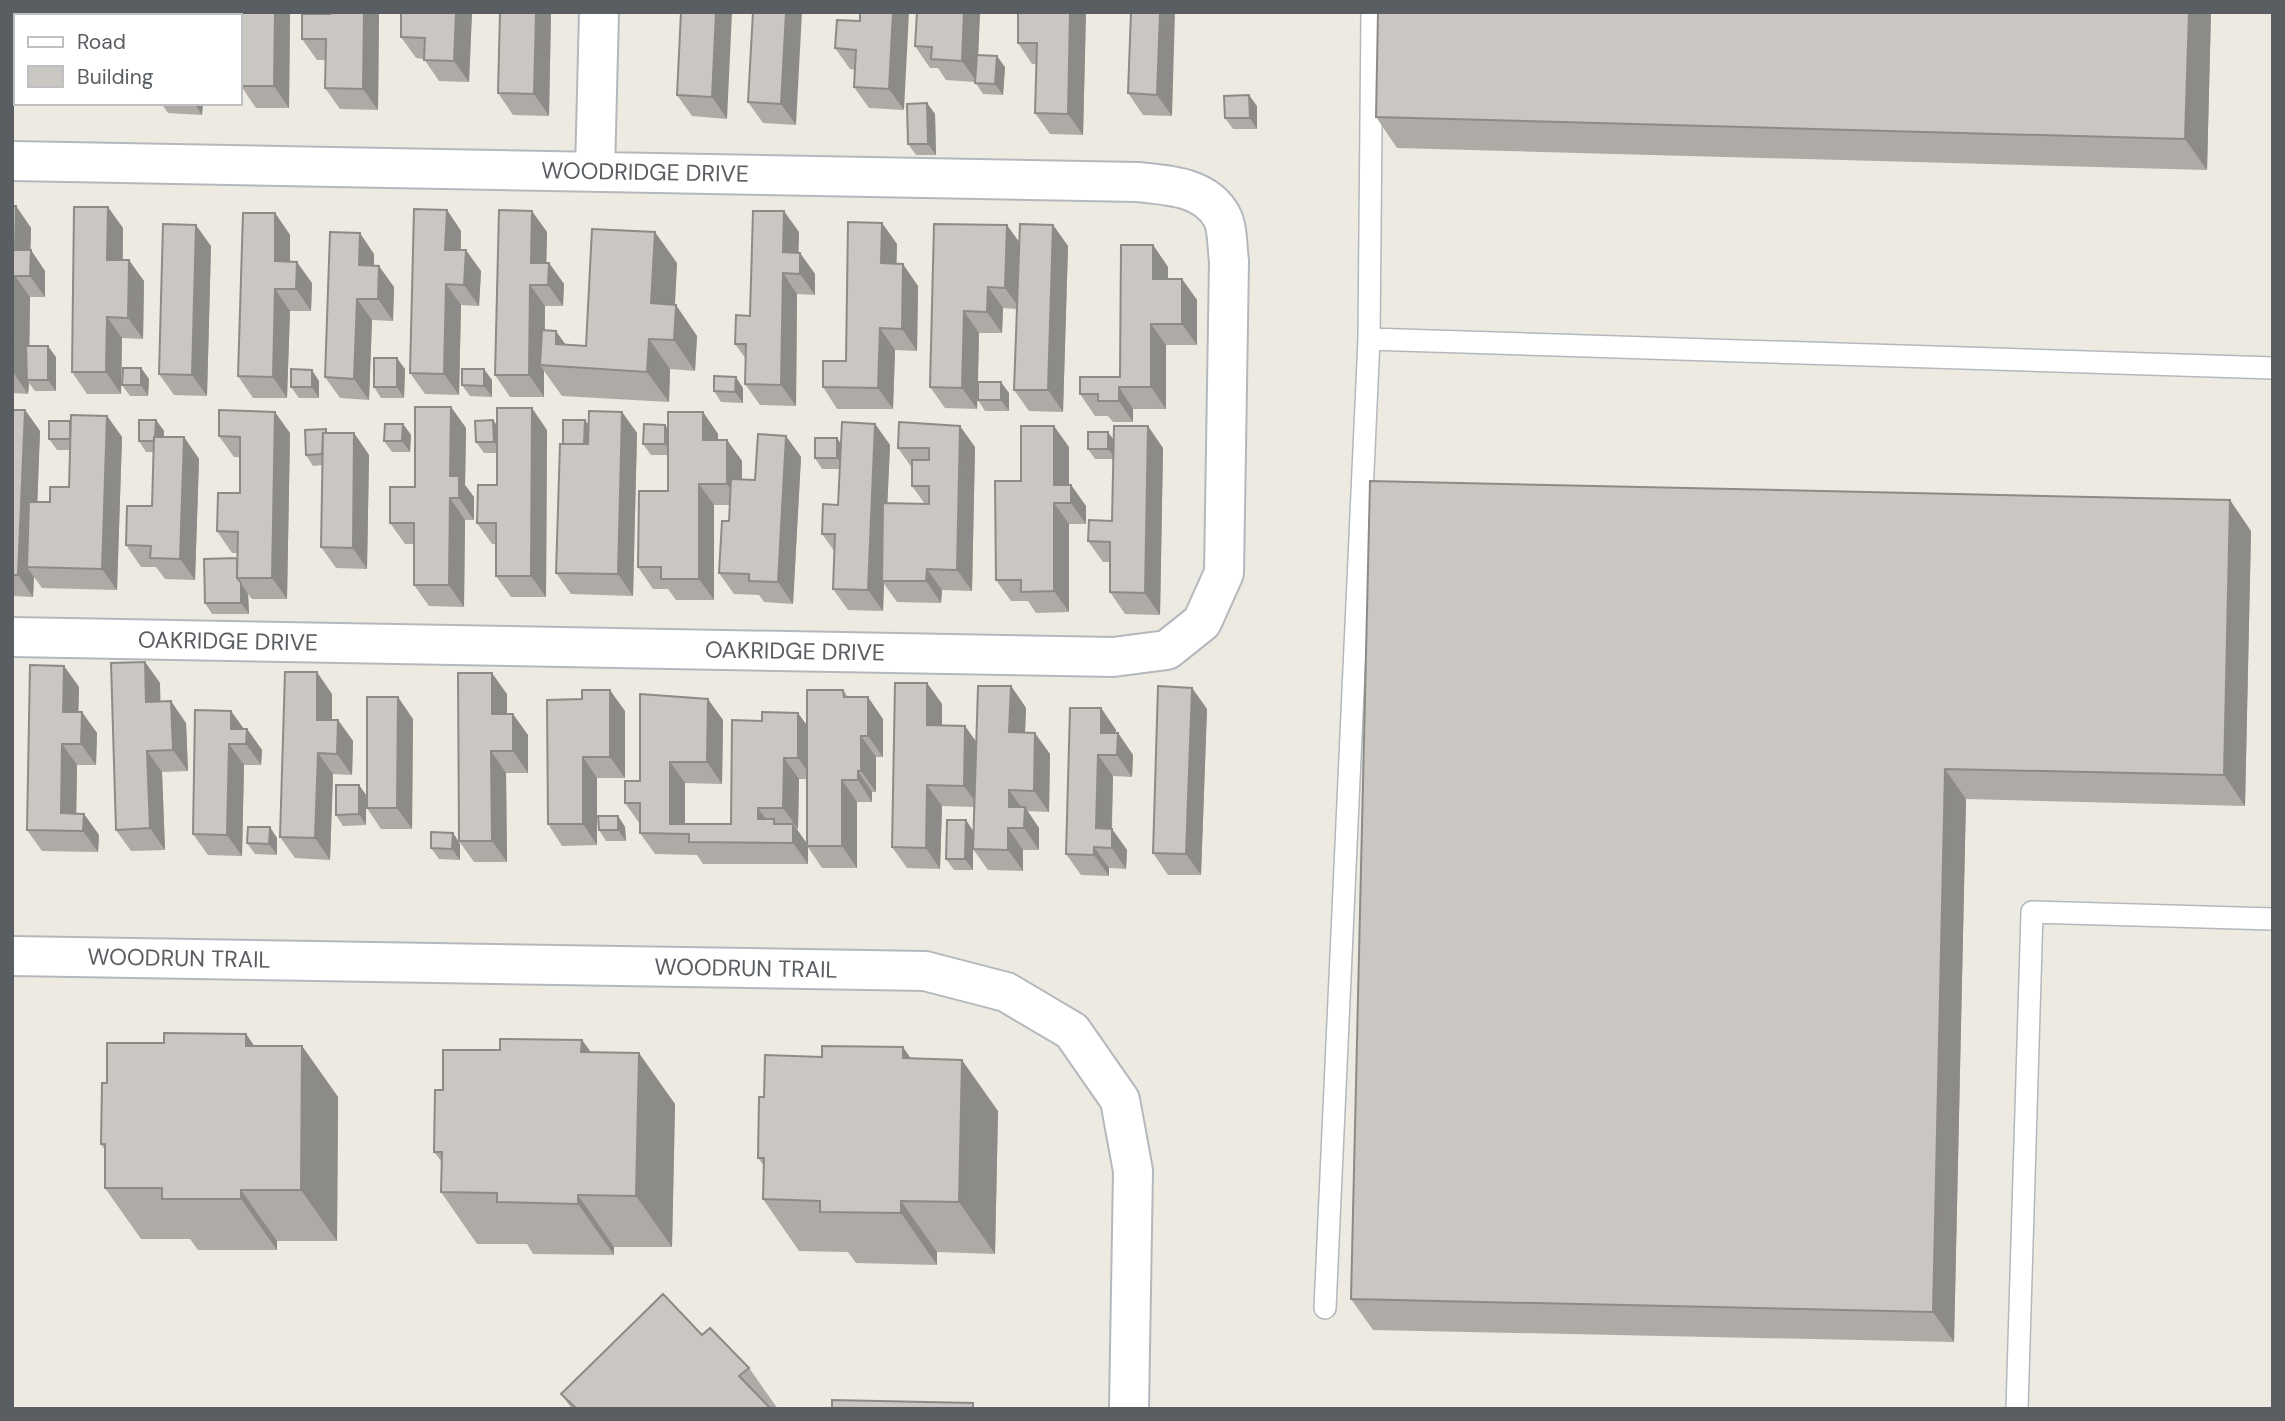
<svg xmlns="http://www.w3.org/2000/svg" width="2285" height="1421" viewBox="0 0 2285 1421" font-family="'DM Sans',sans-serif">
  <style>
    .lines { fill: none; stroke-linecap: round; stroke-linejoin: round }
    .lane-casing { stroke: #b4b8bc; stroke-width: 24 }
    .street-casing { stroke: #b4b8bc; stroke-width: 42 }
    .lane { stroke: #fff; stroke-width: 21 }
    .street { stroke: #fff; stroke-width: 38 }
    .wall { fill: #aeaaa6; fill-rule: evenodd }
    .shaded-wall { fill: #8d8b87 }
    .building { fill: #cac6c1; stroke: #8d8b87; stroke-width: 2 }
    .labels { text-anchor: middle; stroke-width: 5; stroke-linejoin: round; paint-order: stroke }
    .street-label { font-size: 23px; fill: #5a5e62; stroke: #fff }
  </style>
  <rect width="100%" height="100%" fill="#edeae2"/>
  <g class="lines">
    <g class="lane-casing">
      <path id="lane" d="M1369,339L2273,368
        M1325,1308L1369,339L1372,12
        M2017,1409L2032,912L2273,919"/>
    </g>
    <g class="street-casing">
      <path id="street" d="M12,161L1137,182C1166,185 1206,186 1222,217C1228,228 1227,248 1229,261L1224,573L1202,622L1167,650L1113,657L12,637
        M595,171L599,12
        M12,956L925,971L1006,992L1072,1031L1120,1100L1133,1171L1129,1409"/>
    </g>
    <use href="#lane" class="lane"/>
    <use href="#street" class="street"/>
  </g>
  <path class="wall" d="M12,12H44V16H16V88H12Z
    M290,12L289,108H256L241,86L240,16Z
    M330,12H379L378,110L340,109L325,88L326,60H317L302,39L330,14Z
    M427,12H472L469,82L439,81L424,59L416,58L401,37Z
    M500,12H551L549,116L513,115L498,93Z
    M681,12L727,119L692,116L677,95Z
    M753,12L796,125L763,123L748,102Z
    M917,12H980L978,55L1005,67L1003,95L983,94L975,82L946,80L938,68H930L915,46Z
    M1018,12H1086L1083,135L1050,134L1035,113L1037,64H1032L1018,43Z
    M1131,12L1172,116L1143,115L1128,93Z
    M2211,12L2207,170L1397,148L1376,117Z
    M860,21L904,110L869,108L854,87L855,70L850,69L835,48Z
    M161,103H203L202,115L168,113Z
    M927,103L935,114L936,155H916L908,144Z
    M1257,106V129H1233L1225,118Z
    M12,206H16L31,228L30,250L45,271V297H30L29,346L56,357V391H35L29,383L28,394L12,393Z
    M447,210L461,231V250L481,271L479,306L461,305L459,395L425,394L410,373Z
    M275,213L290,235V262L312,283L311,311H290L287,398H253L238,376Z
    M882,223L897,244L896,264L918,286L917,351L895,350L893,409H837L823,387L846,361Z
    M934,224L1019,242L1053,225L1068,246L1063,412L1029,411L1014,390L1017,309L1003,308L1002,333H979L978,382L1009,393V411H985L978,400V384L977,409L945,408L930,387Z
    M123,228V260L144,281L143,339L122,338L121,394H87L72,372Z
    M547,232L546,263H549L564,284L563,306H545V330L566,345L586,346L677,263L675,305L697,336L695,371L670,369L669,402L562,396L544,371V397H510L495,375Z
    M799,232L798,252L800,253L815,274V295L797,294L796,406L760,405L745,384L746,359L735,344Z
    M1153,245L1168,267V279H1182L1197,300V345H1166V409H1133V422H1113L1108,416H1095L1080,394L1120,377Z
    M211,246L207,396L174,395L159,374Z
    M374,254V266L394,287L393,321L372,320L369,400L340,398L325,377Z
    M141,368L149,379L148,396H130L122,385Z
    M405,369L404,398H381L374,387Z
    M492,380V397L470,396L462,385Z
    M319,381V398H299L291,387Z
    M743,388V403L721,402L714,391Z
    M451,407L466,428L465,485L474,497V520H465L464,607L429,606L414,585V544H405L390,523L415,487Z
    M12,410H25L40,431L37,502H50L69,487L70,450H57L49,439L70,421L107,416L122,437L117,590L42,588L34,577L33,597L12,596Z
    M622,412L637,433L633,596L571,594L556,573L563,444L588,425Z
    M703,412L718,434V440H727L742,461V480H755L786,436L801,457L793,604L764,602L759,595L734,594L719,573L729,521V505H714V600H676L668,589H653L638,567L668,491V455H651L643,444L668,429Z
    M156,420L164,431L163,437H184L199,459L195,580L165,579L156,567H141L126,545L152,506L153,452H146L139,441Z
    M493,420L497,426L547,430L546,597H511L496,576V544H492L477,523L497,485V453H484L476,442Z
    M403,424L411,435L410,452H392L384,441Z
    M875,424L890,445L887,503L925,504L912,486V468L898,448L975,447L972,591L942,590L941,603L897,602L884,584L883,611L848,610L833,589L835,552L822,534L838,505L840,469H822L815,458L837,438L841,444Z
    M290,433L287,599H252L248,594L249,614H212L205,603L237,558V553H232L217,531L240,493V457H234L219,436Z
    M328,433H354L369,455L367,569L336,568L321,547L322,465L313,466L306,455Z
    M1114,440L1163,448L1160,615L1125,614L1110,592V562H1103L1088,541L1112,521L1113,459H1095L1088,449Z
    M1069,447V485H1071L1086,506V524H1069V612L1036,613L1028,601H1011L996,580L1021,481Z
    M1370,481L2251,531L2245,806L1966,799L1954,1342L1373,1330L1351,1299Z
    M145,662L160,683V702L186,723L188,771L162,772L165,850L131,851L116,830Z
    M64,666L79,687L78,712L97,733L96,765H77L76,814H84L99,835L98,852L42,851L27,830Z
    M927,683L942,704V725L976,742L1011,686L1026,708L1025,732L1050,754L1049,812L1027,811L1039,828V850H1023V871L988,870L973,849L974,807L942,806L940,869L907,868L892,847Z
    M1192,688L1207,709L1201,875H1168L1153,853Z
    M843,690L848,697L883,719V757H876V792H872V802H857V868H822L808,847V864H703L697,855L655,854L640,833V824L625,803L640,781L723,720L722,784L685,783V824H731L762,721L798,713L807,726ZM799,779H807V844L797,829H798Z
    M332,694V720H338L353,741L352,775L333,774L330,860L295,858L280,837Z
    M507,694V714L528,735V773H506L507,862H474L459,841Z
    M547,700L625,711V778H597V845L562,846L548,824Z
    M1101,708L1116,730V733H1118L1133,755L1132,777L1113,776L1112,829L1127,850L1126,869L1109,868V876L1081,875L1066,854Z
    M231,711L244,729H247L262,750L261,765H244L242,856L208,855L193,834Z
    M413,719L412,829H381L367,808Z
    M359,785L366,795V825L343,826L336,815Z
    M618,816L625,827L626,841H606L599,830Z
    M966,820L973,831V870H954L946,859Z
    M453,833L460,844V860L439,859L431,848Z
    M277,838V855L255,854L247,843Z
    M246,1034L254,1046H302L338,1097L337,1241H277V1250H198L190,1239H141L105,1188V1150L101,1144L107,1083L164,1043Z
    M582,1040L591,1052L675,1104L672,1247H614V1255L533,1254L527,1244H477L441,1192L442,1162L434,1152L443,1090L500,1050Z
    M911,1059L998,1111L995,1254L937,1252V1265L856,1263L848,1252L799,1251L763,1199L764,1166L758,1158L764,1097Z
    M702,1335L749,1368L778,1409H572L561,1394Z"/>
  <path class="shaded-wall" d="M28,12H44V16H28Z
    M103,12H119L118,16H103Z
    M191,12H207V16H191Z
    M275,12H290L289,108L274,86Z
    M364,12H379L378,110L363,89Z
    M456,12H472L469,82L454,61Z
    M536,12H551L549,116L534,94Z
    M716,12H732L727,119L712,97Z
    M786,12H802L796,125L781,104Z
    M893,12H909L904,110L889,89Z
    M964,12H980L977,82L962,61Z
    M1070,12H1086L1083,135L1068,114Z
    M1160,12H1175L1172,116L1157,95Z
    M2189,12H2211L2207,170L2185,139Z
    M997,56L1005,67L1003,95L995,84Z
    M1249,95L1257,106V129L1250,118Z
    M194,103H203L202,115Z
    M927,103L935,114L936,155L928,144Z
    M16,206L31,228L30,271L15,250Z
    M108,207L123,228L122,281L107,260Z
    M447,210L461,231L460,271L445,250Z
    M532,211L547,232L546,284L531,263Z
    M784,211L799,232L798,273L783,252Z
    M275,213L290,235V282L275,261Z
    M882,223L897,244L896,285L881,263Z
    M196,225L211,246L207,396L192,375Z
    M1007,225L1022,246L1020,309L1005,288Z
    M1053,225L1068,246L1063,412L1048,390Z
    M655,232L677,263L673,334L651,303Z
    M360,233L374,254V286L359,265Z
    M1153,245L1168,267V300L1153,279Z
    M31,250L45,271V297L30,276Z
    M466,250L481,271L479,306L464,285Z
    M800,253L815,274V295L800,274Z
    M129,260L144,281L143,339L128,318Z
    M297,262L312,283L311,311L296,289Z
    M549,263L564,284L563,306L548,285Z
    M903,264L918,286L917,351L902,329Z
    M379,266L394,287L393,321L378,299Z
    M783,273L797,294L796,406L781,385Z
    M15,276L30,297L29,380H27L29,383L28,394L13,372Z
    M1182,279L1197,300V345L1182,324Z
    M446,284L461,305L459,395L444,374Z
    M530,285L545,306L544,366L540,365L544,371V397L529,375Z
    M988,287L1003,308L1002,333L987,312Z
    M275,289L290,311L287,398L273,377Z
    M357,299L372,320L369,400L354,379Z
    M676,305L697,336L695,371L674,340Z
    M964,311L979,333L977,409L962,388Z
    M107,317L122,338L121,394L106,372Z
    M1151,324L1166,345V409L1151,387Z
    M880,328L895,350L893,409L878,388Z
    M556,331L578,362L556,344Z
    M649,339L670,369L669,402L647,372Z
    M48,346L56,357V391L48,380Z
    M397,358L405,369L404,398L397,387Z
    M141,368L149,379L148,396L141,385Z
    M484,369L492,380V397L484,386Z
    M312,370L319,381V398L312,387Z
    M736,377L743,388V403L735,392Z
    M1001,382L1009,393V411L1001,400Z
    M1119,387L1133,409V422L1119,401Z
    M451,407L466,428L465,485L474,497V520L459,498L450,476Z
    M532,408L547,430L546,597L531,576Z
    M25,410L40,431L35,567H27L34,577L33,597L18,575Z
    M275,412L290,433L287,599L272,578Z
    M622,412L637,433L633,596L618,574Z
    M703,412L718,434V461L703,440Z
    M107,416L122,437L117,590L102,569Z
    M156,420L164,431L163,452L155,441Z
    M493,420L501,431L502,453L494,442Z
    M585,420L593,431L592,459L584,448Z
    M403,424L411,435L410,452L402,441Z
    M875,424L890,445L884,581H882L884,584L883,611L868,590Z
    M665,425L673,436L672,455L665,444Z
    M960,426L975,447L972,591L957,570Z
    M1054,426L1069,447V503L1054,485Z
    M1148,426L1163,448L1160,615L1145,593Z
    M1108,432L1116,443V459L1108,449Z
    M354,433L369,455L367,569L353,548Z
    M786,436L801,457L793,604L778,582Z
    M184,437L199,459L195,580L180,559Z
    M837,438L844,449L845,469L837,458Z
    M727,440L742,461V505L727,484Z
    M699,484L714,505V600L699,579Z
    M1071,485L1086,506V524L1071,503Z
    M450,498L465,520L464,607L449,585Z
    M2230,500L2251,531L2245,806L2224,775Z
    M1054,503L1069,524V612L1054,591Z
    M927,569L942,590L941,603L926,581Z
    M241,583L248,594L249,614L241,603Z
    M145,662L160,683L161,723L146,702Z
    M64,666L79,687L78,733L63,712Z
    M317,672L332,694V741L317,720Z
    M492,673L507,694V735L492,714Z
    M927,683L942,704V746L927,725Z
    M1011,686L1026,708L1024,753L1009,732Z
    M1192,688L1207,709L1201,875L1186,854Z
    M610,690L625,711V778L610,757Z
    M398,697L413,719L412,829L397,808Z
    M868,697L883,719V757L868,736Z
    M708,699L723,720L722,784L707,762Z
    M171,701L186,723L188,771L173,750Z
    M1101,708L1116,730V754L1101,733Z
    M231,711L246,732L231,729Z
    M82,712L97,733L96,765L81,744Z
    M798,713L813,734V779L798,758Z
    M513,714L528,735V773L513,751Z
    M338,720L353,741L352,775L337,754Z
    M965,726L980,747L979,807L964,786Z
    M247,729L262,750L261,765L246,744Z
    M1035,733L1050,754L1049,812L1034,791Z
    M1118,733L1133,755L1132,777L1117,755Z
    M861,736L876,757V792L861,771Z
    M62,744L77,765L76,830L61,813Z
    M229,744L244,765L242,856L227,835Z
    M147,751L162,772L165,850L150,828Z
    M491,751L506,773L507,862L492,841Z
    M318,753L333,774L330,860L315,838Z
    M1098,755L1113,776L1111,848L1096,828Z
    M583,757L597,778V845L583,824Z
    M784,758L799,779L798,829L783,808Z
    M670,762L685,783V834L670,824Z
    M1945,769L1966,799L1954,1342L1933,1312Z
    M858,771L872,792V802L858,780Z
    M842,780L857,802V868L842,846Z
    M359,785L366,795V825L359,814Z
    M927,785L942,806L940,869L926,848Z
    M1009,790L1024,811L1009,807Z
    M1025,807L1039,828V850L1024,828Z
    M758,808L773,829L758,819Z
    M84,814L99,835L98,852L83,831Z
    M618,816L625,827L626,841L618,830Z
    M966,820L973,831V870L965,859Z
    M793,824L808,845V864L793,843Z
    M270,827L277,838V855L269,844Z
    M1008,828L1023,850V871L1008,850Z
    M1112,829L1127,850L1126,869L1112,848Z
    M453,833L460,844V860L452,849Z
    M1094,847L1109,868V876L1094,855Z
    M246,1034L282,1085L246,1046Z
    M582,1040L618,1091L581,1052Z
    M302,1046L338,1097L337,1241L301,1190Z
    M903,1047L939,1099L903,1058Z
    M639,1053L675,1104L672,1247L636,1196Z
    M962,1060L998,1111L995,1254L959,1202Z
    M241,1190L277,1241V1250L241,1199Z
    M578,1195L614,1247V1255L578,1204Z
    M901,1201L937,1252V1265L901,1213Z"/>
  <path class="building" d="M12,12H28V16H16V68H12Z
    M51,12H103V16H51Z
    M136,12H191V16H136Z
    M215,12H275L274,86H241V45H240V16H215Z
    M330,12H364L363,89L325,88L326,39H302V14H330Z
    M401,12H456L454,61L424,60L425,38L401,37Z
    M500,12H536L534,94L498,93Z
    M681,12H716L712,97L677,95Z
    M753,12H786L781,104L748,102Z
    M860,12H893L889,89L854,87L856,50L835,48L837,20L860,21Z
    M917,12H964L962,61L931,59L932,47L915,46Z
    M1018,12H1070L1068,114L1035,113L1037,43H1018Z
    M1131,12H1160L1157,95L1128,93Z
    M1378,12H2189L2185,139L1376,117Z
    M977,55L997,56L995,84L975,83Z
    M1249,95L1250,118H1225L1224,96Z
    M927,103L928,144H908L907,104Z
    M12,206H16L15,250H31L30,276H15L13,372H12Z
    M74,207H108L107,260H129L128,318L107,317L106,372H72Z
    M414,209L447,210L445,250H466L464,285L446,284L444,374L410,373Z
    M499,210L532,211L531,263H549L548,285H530L529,375H495Z
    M753,211H784L783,252L800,253V274L783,273L781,385L745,384L746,344H735L736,315L750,316Z
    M243,213H275V261L297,262L296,289H275L273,377L238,376Z
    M848,222L882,223L881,263L903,264L902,329L880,328L878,388L823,387V361H846Z
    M163,224L196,225L192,375L159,374Z
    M934,224L1007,225L1005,288L988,287L987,312L964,311L962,388L930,387Z
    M1020,224L1053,225L1048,390H1014Z
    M592,229L655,232L651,303L676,305L674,340L649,339L647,372L540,365L542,330L556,331V344L586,346Z
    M330,232L360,233L359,265L379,266L378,299H357L354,379L325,377Z
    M1121,245H1153V279H1182V324H1151V387H1119V401H1098V394H1080V377H1120Z
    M26,346H48V380H27Z
    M374,358H397V387H374Z
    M123,368H141V385H122Z
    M291,369L312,370V387H291Z
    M462,369H484V386L462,385Z
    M714,376L736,377L735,392L714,391Z
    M978,382H1001V400H978Z
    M415,407H451L450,476H459V498H450L449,585H414V523H390V487H415Z
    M497,408H532L531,576H496V523H477L478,485H497Z
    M12,410H25L18,575H12Z
    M219,410L275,412L272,578H237L238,532L217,531L218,493H240V437L219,436Z
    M589,411L622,412L618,574L556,573L560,444H588Z
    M668,412H703V440H727V484H699V579H661V567H638L639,491H668Z
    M71,415L107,416L102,569L27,567L29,502H50V487H69Z
    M139,420H156L155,437H154V441H139Z
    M493,420L494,442H476L475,421Z
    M563,420H585L584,444H563Z
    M49,421H70V439H49Z
    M842,422L875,424L868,590L833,589L835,534H822L823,504L838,505Z
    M899,422L960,426L957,570L927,569L926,581H882L883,503L929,504V486H912V460H929V448H898Z
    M385,424H403L402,441H384Z
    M644,424L665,425V444H643Z
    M1021,426H1054V485H1071V503H1054V591L1021,592V580H996L995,481H1021Z
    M1114,426H1148L1145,593L1110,592V542L1088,541L1089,520L1112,521Z
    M326,429V433H323L322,454L306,455L305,430Z
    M1088,432H1108V449H1088Z
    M323,433H354L353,548L321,547Z
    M758,434L786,436L778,582L749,581V574L719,573L722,521H729L731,479L755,480Z
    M154,437H184L180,559L150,558L151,546L126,545L127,506H152Z
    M815,438H837V458H815Z
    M1370,481L2230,500L2224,775L1945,769L1933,1312L1351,1299Z
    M237,558V578L241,583V603H205L204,559Z
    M145,662L146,702L171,701L173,750L147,751L150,828L116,830L111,663Z
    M30,665L64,666L63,712H82L81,744H62L61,813L84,814L83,831L27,830Z
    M285,672H317V720H338L337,754L318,753L315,838L280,837Z
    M458,673H492V714H513V751H491L492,841H459Z
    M895,683H927V725L965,726L964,786L927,785L926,848L892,847Z
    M978,686H1011L1009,732L1035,733L1034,791L1009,790V807H1025L1024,828H1008V850L973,849Z
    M1158,686L1192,688L1186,854L1153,853Z
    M582,690H610V757H583V824H548L547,700L582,699Z
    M807,690H843L844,697H868V736H861V771H858V780H842V846H807Z
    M640,694L708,699L707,762H670V824H731L732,720L762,721V712L798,713V758H784L783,808H758V819H774V824H793V843L689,842V834L640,833V803H625V781H640Z
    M367,697H398L397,808H367Z
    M1070,708H1101V733H1118L1117,755H1098L1096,828L1112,829V848L1094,847V855L1066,854Z
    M195,710L231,711V729H247L246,744H229L227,835L193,834Z
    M336,785H359V814L336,815Z
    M598,816H618V830H599Z
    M947,820H966L965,859H946Z
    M248,827H270L269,844L247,843Z
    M431,832L453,833L452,849L431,848Z
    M164,1033L246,1034V1046H302L301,1190H241V1199H162V1188H105V1144H101L102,1083H107V1043H164Z
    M500,1039L582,1040L581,1052L639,1053L636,1196L578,1195V1204L497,1202V1193L441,1192L442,1152H434L435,1090H443V1050H500Z
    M822,1046L903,1047V1058L962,1060L959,1202L901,1201V1213L820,1212V1201L763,1199L764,1158H758L759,1097H764L765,1055L822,1057Z
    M663,1294L702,1335L710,1328L749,1368L739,1376L771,1409H577L561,1394Z
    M832,1400L973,1403V1409H832Z"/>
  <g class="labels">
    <g class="street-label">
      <text transform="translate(645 172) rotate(1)" y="8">WOODRIDGE DRIVE</text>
      <text transform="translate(228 641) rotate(1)" y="8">OAKRIDGE DRIVE</text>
      <text transform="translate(795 651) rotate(1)" y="8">OAKRIDGE DRIVE</text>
      <text transform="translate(179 958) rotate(1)" y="8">WOODRUN TRAIL</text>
      <text transform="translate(746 968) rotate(1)" y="8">WOODRUN TRAIL</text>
    </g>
  </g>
  <rect width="2285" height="1421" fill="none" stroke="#5a5e62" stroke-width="28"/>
  <rect x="14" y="14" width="228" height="91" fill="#ffffff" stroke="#bdbfc0" stroke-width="2"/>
  <rect x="28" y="37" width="35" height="10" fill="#ffffff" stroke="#bdbfc0" stroke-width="2"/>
  <text x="77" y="49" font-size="21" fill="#5a5e62">Road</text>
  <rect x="28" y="66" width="35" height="21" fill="#cac6c1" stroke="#bdbfc0" stroke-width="2"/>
  <text x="77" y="84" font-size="21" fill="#5a5e62">Building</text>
</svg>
